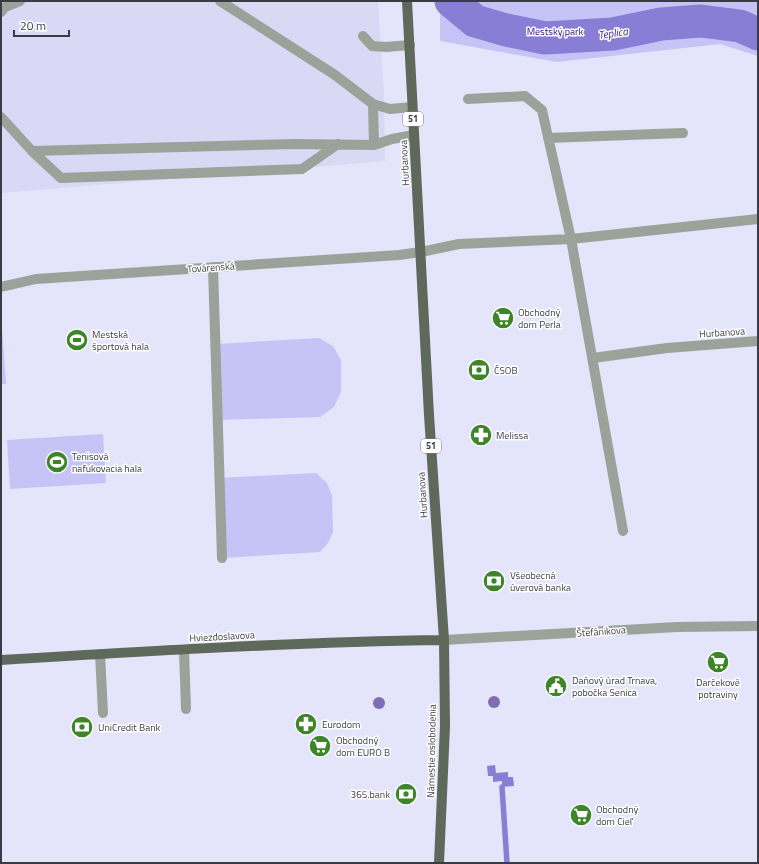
<svg xmlns="http://www.w3.org/2000/svg" width="759" height="864" viewBox="0 0 759 864" font-family="'Titillium Web',sans-serif">
  <style>
    .built { fill: #d9d8f5 }
    .green { fill: #c6c3f7 }
    .water { fill: #887ed5 }
    .lines { fill: none; stroke-linecap: round; stroke-linejoin: round }
    .stream { stroke: #887ed5; stroke-width: 5.5 }
    .river { stroke: #887ed5; stroke-width: 33 }
    .minor { stroke: #9ba29a; stroke-width: 10 }
    .major { stroke: #5e695b; stroke-width: 10 }
    .tree { fill: #806db2 }
    .labels { text-anchor: middle; stroke-width: 3; stroke-linejoin: round; paint-order: stroke }
    .shield { fill: #fff; stroke: #76767c; stroke-width: 1 }
    .shield-label { font-size: 9px; font-weight: bold; fill: #3b3b44 }
    .park-label { font-size: 10px; fill: #2f0b76; stroke: #fff }
    .street-label { font-size: 10px; fill: #3b3b44; stroke: #fff }
    .poi-label { font-size: 10px; fill: #3b3b44; stroke: #fff; text-anchor: start }
    .water-label { font-size: 11px; font-style: italic; fill: #3d238a; stroke: #fff }
  </style>
  <rect width="100%" height="100%" fill="#e4e4fb"/>
  <path class="built" d="M1,1H378L384,93L385,161L1,193Z"/>
  <path class="green" d="M440,1H758V56L720,44L557,62L440,41Z
    M1,313L6,384H1Z
    M319,338L333,346L341,360V392L334,407L320,417L217,420L215,344Z
    M103,434L106,483L10,489L7,440Z
    M316,473L327,483L332,496L333,532L328,543L320,552L222,558L219,478Z"/>
  <path class="water" d="M495,765L496,773L508,772V777H513L514,786L502,787V781L493,782V776H488L487,766Z"/>
  <g class="lines">
    <path class="stream" d="M502,787L507,863"/>
    <path class="river" d="M451,1L475,21L506,30L545,38L613,34L661,24L701,21L740,26L758,34"/>
    <path class="minor" d="M1,12L5,7L20,1
      M363,36L372,46L386,47L410,45
      M468,99L525,96L542,110L571,239L758,219
      M373,104L390,109L412,107
      M1,117L32,151L293,144L374,145L373,104L335,75L220,1
      M548,138L683,133
      M374,145L392,139L414,135
      M32,151L61,178L302,169L338,144
      M213,267L222,558
      M1,287L36,279L399,255L421,252L459,244L571,239L623,531
      M593,358L667,348L758,341
      M444,640L677,627L758,626
      M184,650L186,709
      M100,654L103,713"/>
    <path class="major" d="M407,1L429,415L444,640L445,726L439,863
      M1,660C148,651 296,642 444,640"/>
  </g>
  <g class="tree">
    <circle cx="494" cy="702" r="6"/>
    <circle cx="379" cy="703" r="6"/>
  </g>
  <defs>
    <g id="supermarket-disc" transform="scale(1.15)"><circle r="9.5" fill="#3e8428" stroke="#fff"/><path d="M-6-5.5h2.5l.6 2H6L4.5 2H-2.5L-4.4-4H-6ZM-1.5 3.2a1.3 1.3 0 1 0 .1 0ZM3 3.2a1.3 1.3 0 1 0 .1 0Z" fill="#fff"/></g>
    <g id="stadium-disc" transform="scale(1.15)"><circle r="9.5" fill="#3e8428" stroke="#fff"/><path d="M0-5a6.5 5 0 1 0 0 10a6.5 5 0 1 0 0-10ZM-3.5-1.8h7v3.6h-7Z" fill="#fff"/></g>
    <g id="bank-disc" transform="scale(1.15)"><circle r="9.5" fill="#3e8428" stroke="#fff"/><path d="M-6-4H6V4H-6ZM0-2.3a2.3 2.3 0 1 0 0 4.6a2.3 2.3 0 1 0 0-4.6Z" fill="#fff"/></g>
    <g id="pharmacy-disc" transform="scale(1.15)"><circle r="9.5" fill="#3e8428" stroke="#fff"/><path d="M-2-6h4v4h4v4h-4v4h-4v-4h-4v-4h4Z" fill="#fff"/></g>
    <g id="civic-disc" transform="scale(1.15)"><circle r="9.5" fill="#3e8428" stroke="#fff"/><path d="M-.6-6.5H3V-4.5H.6V-3L4-1V1h2V6H-6V1h2V-1L-.6-3ZM-1.2 2.5V6h2.4V2.5Z" fill="#fff"/></g>
  </defs>
  <g fill-rule="evenodd">
    <use href="#supermarket-disc" x="503" y="318"/>
    <use href="#stadium-disc" x="77" y="340"/>
    <use href="#bank-disc" x="479" y="370"/>
    <use href="#pharmacy-disc" x="481" y="435"/>
    <use href="#stadium-disc" x="57" y="462"/>
    <use href="#bank-disc" x="494" y="581"/>
    <use href="#supermarket-disc" x="718" y="662"/>
    <use href="#civic-disc" x="556" y="686"/>
    <use href="#pharmacy-disc" x="306" y="724"/>
    <use href="#bank-disc" x="82" y="727"/>
    <use href="#supermarket-disc" x="320" y="746"/>
    <use href="#bank-disc" x="406" y="794"/>
    <use href="#supermarket-disc" x="581" y="815"/>
  </g>
  <g class="labels">
    <g class="shield">
      <rect x="403" y="112" width="20" height="14" rx="3"/>
      <rect x="421" y="439" width="20" height="14" rx="3"/>
    </g>
    <g class="shield-label">
      <text x="413" y="122">51</text>
      <text x="431" y="449">51</text>
    </g>
    <g class="park-label">
      <text x="555" y="35">Mestský park</text>
    </g>
    <g class="street-label">
      <text transform="translate(404 163) rotate(-93)" y="4">Hurbanova</text>
      <text transform="translate(211 267) rotate(-4)" y="4">Továrenská</text>
      <text transform="translate(722 332) rotate(-4)" y="4">Hurbanova</text>
      <text transform="translate(422 495) rotate(-94)" y="4">Hurbanova</text>
      <text transform="translate(601 631) rotate(-4)" y="4">Štefánikova</text>
      <text transform="translate(222 636) rotate(-3)" y="4">Hviezdoslavova</text>
      <text transform="translate(431 751) rotate(-89)" y="4">Námestie oslobodenia</text>
    </g>
    <g class="poi-label">
      <text x="518" y="316">Obchodný<tspan x="518" dy="12">dom Perla</tspan></text>
      <text x="92" y="338">Mestská<tspan x="92" dy="12">športová hala</tspan></text>
      <text x="494" y="374">ČSOB</text>
      <text x="496" y="439">Melissa</text>
      <text x="72" y="460">Tenisová<tspan x="72" dy="12">nafukovacia hala</tspan></text>
      <text x="510" y="579">Všeobecná<tspan x="510" dy="12">úverová banka</tspan></text>
      <text x="572" y="684">Daňový úrad Trnava,<tspan x="572" dy="12">pobočka Senica</tspan></text>
      <text x="718" y="686" text-anchor="middle">Darčekové<tspan x="718" dy="12">potraviny</tspan></text>
      <text x="322" y="728">Eurodom</text>
      <text x="98" y="731">UniCredit Bank</text>
      <text x="336" y="744">Obchodný<tspan x="336" dy="12">dom EURO B</tspan></text>
      <text x="390" y="798" text-anchor="end">365.bank</text>
      <text x="596" y="813">Obchodný<tspan x="596" dy="12">dom Cieľ</tspan></text>
    </g>
    <g class="water-label">
      <text transform="translate(613 33) rotate(-8)" y="4">Teplica</text>
    </g>
  </g>
  <rect width="759" height="864" fill="none" stroke="#3b3b44" stroke-width="4"/>
  <path d="M14 30v6h55v-6" fill="none" stroke="#3b3b44" stroke-width="2"/>
  <text x="20" y="30" font-size="12" fill="#3b3b44" stroke="#ffffff" stroke-width="3" paint-order="stroke">20 m</text>
</svg>
